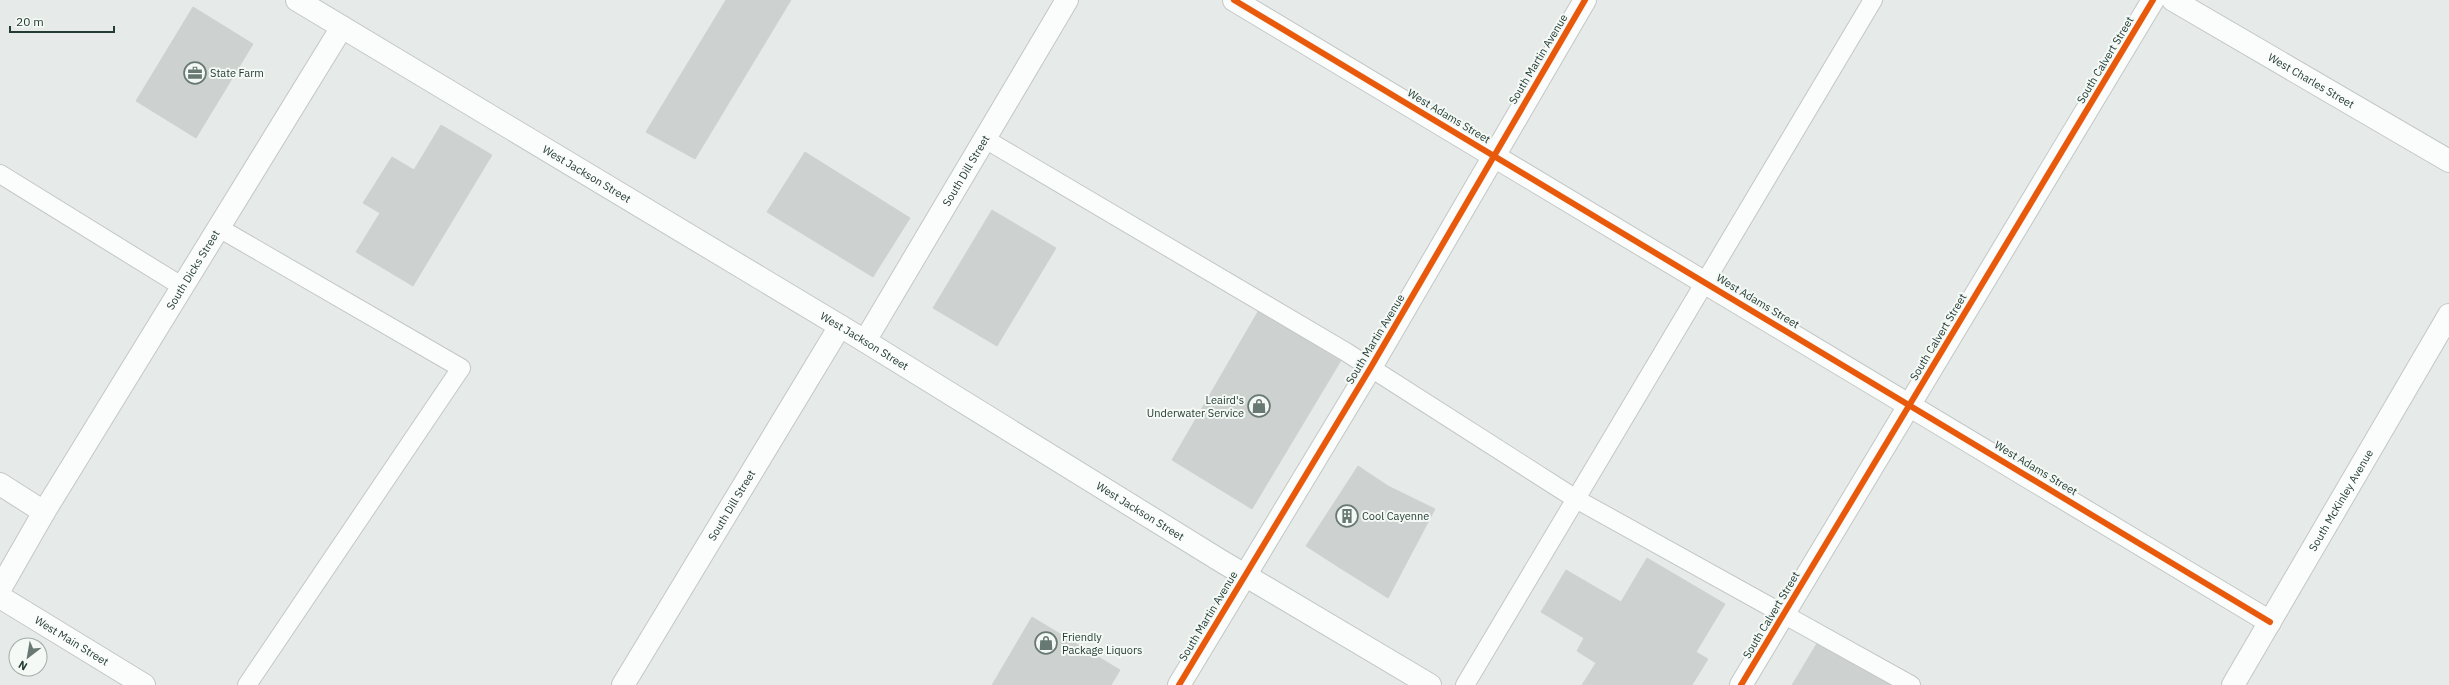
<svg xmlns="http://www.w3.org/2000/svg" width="2449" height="685" font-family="'IBM Plex Sans',sans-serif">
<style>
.building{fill:#cdd1cf;stroke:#ced3d1}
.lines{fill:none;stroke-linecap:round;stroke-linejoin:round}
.service-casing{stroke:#c3c7c5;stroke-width:20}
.minor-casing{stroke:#c3c7c5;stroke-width:24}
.tertiary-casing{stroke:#c3c7c5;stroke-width:24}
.secondary-casing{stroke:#c2c8c5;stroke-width:24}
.service{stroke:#fbfcfc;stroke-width:18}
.minor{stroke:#fbfcfc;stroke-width:22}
.tertiary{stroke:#fbfcfc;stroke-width:22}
.secondary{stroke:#fbfcfc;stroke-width:22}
.cycleway-casing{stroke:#f4f9f6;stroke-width:8}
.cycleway{stroke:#e8590c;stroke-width:6}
.labels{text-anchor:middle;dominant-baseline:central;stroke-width:4;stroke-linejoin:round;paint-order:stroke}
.street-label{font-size:11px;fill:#243c34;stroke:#f4f9f6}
.poi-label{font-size:11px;fill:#243c34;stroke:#f4f9f6;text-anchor:start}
</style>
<rect width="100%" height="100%" fill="#e6eae8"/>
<g class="building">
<polygon points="726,0 791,0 695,159 646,132"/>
<polygon points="193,7 253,44 196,138 136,101"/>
<polygon points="441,125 492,155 413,286 356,252 380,213 363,203 392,157 414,170"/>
<polygon points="805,152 910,218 873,277 767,212"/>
<polygon points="992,210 1056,248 997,346 933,308"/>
<polygon points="1263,303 1346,352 1252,509 1172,460"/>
<polygon points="1358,466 1388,486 1337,566 1306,546"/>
<polygon points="1388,486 1435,509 1388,598 1337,566"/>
<polygon points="1647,558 1725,604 1696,652 1708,659 1692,685 1582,685 1596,663 1577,651 1584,638 1541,612 1566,570 1621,602"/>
<polygon points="1032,617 1120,670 1111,685 992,685"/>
<polygon points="1822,635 1908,685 1792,685"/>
</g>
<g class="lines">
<g class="service-casing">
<g id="service">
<polyline points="985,139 1346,352 1576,499 1911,685"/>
<polyline points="0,174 183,287"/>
<polyline points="219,228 461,368 247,685"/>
<polyline points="1465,685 1873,0"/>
</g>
</g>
<g class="minor-casing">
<g id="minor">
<polyline points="1234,0 2270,622"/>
<path id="s1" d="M2173 0 2449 161"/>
<path id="s2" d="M865 341 1067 0"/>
<polyline points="0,484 44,512"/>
<path id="s3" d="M0 589 44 512 342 27"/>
<path id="s4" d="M0 597 144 685"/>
<path id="s5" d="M623 685 840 326"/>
<polyline points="1179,685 1371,367 1585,0"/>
<polyline points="1741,685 2153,0"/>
</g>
</g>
<g class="tertiary-casing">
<g id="tertiary">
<path id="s6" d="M2233 685 2449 315"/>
</g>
</g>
<g class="secondary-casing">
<g id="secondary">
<path id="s7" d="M297 0 865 341 1221 561 1430 685"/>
</g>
</g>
<use href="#service" class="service"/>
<use href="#minor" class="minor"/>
<use href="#tertiary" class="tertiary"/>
<use href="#secondary" class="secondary"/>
<g class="cycleway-casing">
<g id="cycleway">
<polyline points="1234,0 2270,622"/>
<polyline points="1179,685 1371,367 1585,0"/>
<polyline points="1741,685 2153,0"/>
</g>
</g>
<use href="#cycleway" class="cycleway"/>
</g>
<defs>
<g id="office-ring" transform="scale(1.15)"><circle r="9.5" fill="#f4f9f6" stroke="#687973" stroke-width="1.5"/><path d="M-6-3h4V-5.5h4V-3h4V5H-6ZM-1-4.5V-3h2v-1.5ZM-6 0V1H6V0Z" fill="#687973"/></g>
<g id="shop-ring" transform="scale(1.15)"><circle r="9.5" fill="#f4f9f6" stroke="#687973" stroke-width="1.5"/><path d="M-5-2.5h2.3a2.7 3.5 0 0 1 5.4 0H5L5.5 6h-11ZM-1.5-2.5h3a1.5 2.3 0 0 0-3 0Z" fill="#687973"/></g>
<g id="building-ring" transform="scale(1.15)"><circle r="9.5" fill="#f4f9f6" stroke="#687973" stroke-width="1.5"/><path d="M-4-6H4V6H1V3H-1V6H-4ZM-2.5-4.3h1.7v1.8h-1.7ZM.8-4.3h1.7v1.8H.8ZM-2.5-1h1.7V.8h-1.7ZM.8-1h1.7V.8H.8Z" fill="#687973"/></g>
</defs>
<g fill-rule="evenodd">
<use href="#office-ring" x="195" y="73"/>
<use href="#shop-ring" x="1259" y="406"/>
<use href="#building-ring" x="1347" y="516"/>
<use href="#shop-ring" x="1046" y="643"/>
</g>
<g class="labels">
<g class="street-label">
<text transform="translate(1538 59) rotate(-59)">South Martin Avenue</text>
<text transform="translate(2105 60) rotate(-59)">South Calvert Street</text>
<text stroke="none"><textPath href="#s1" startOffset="160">West Charles Street</textPath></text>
<text transform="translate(1449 116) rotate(31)">West Adams Street</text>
<text stroke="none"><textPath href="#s2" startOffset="198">South Dill Street</textPath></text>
<text stroke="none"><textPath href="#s7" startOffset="338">West Jackson Street</textPath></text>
<text stroke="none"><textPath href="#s3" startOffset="373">South Dicks Street</textPath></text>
<text transform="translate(1758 301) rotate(31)">West Adams Street</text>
<text transform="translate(1938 337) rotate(-59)">South Calvert Street</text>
<text transform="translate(1375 339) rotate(-59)">South Martin Avenue</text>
<text stroke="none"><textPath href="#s7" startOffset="662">West Jackson Street</textPath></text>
<text transform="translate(2036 468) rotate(31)">West Adams Street</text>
<text stroke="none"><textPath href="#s6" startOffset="214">South McKinley Avenue</textPath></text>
<text stroke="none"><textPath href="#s5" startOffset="210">South Dill Street</textPath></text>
<text stroke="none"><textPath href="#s7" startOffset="986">West Jackson Street</textPath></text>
<text transform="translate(1771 615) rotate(-59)">South Calvert Street</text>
<text transform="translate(1208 616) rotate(-59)">South Martin Avenue</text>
<text stroke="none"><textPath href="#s4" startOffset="84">West Main Street</textPath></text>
</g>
<g class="poi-label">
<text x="210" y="73">State Farm</text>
<text x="1244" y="400" text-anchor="end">Leaird's<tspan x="1244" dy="13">Underwater Service</tspan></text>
<text x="1362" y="516">Cool Cayenne</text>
<text x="1062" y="637">Friendly<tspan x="1062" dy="13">Package Liquors</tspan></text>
</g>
</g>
<g transform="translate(28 657) rotate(211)"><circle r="19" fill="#f4f9f6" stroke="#a1ada8"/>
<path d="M0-3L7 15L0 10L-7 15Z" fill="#687973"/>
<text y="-6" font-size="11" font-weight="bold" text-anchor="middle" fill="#243c34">N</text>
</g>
<path d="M10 26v6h104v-6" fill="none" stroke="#243c34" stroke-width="2"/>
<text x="16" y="26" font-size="12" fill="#243c34" stroke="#f4f9f6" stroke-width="3" paint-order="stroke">20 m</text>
</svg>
